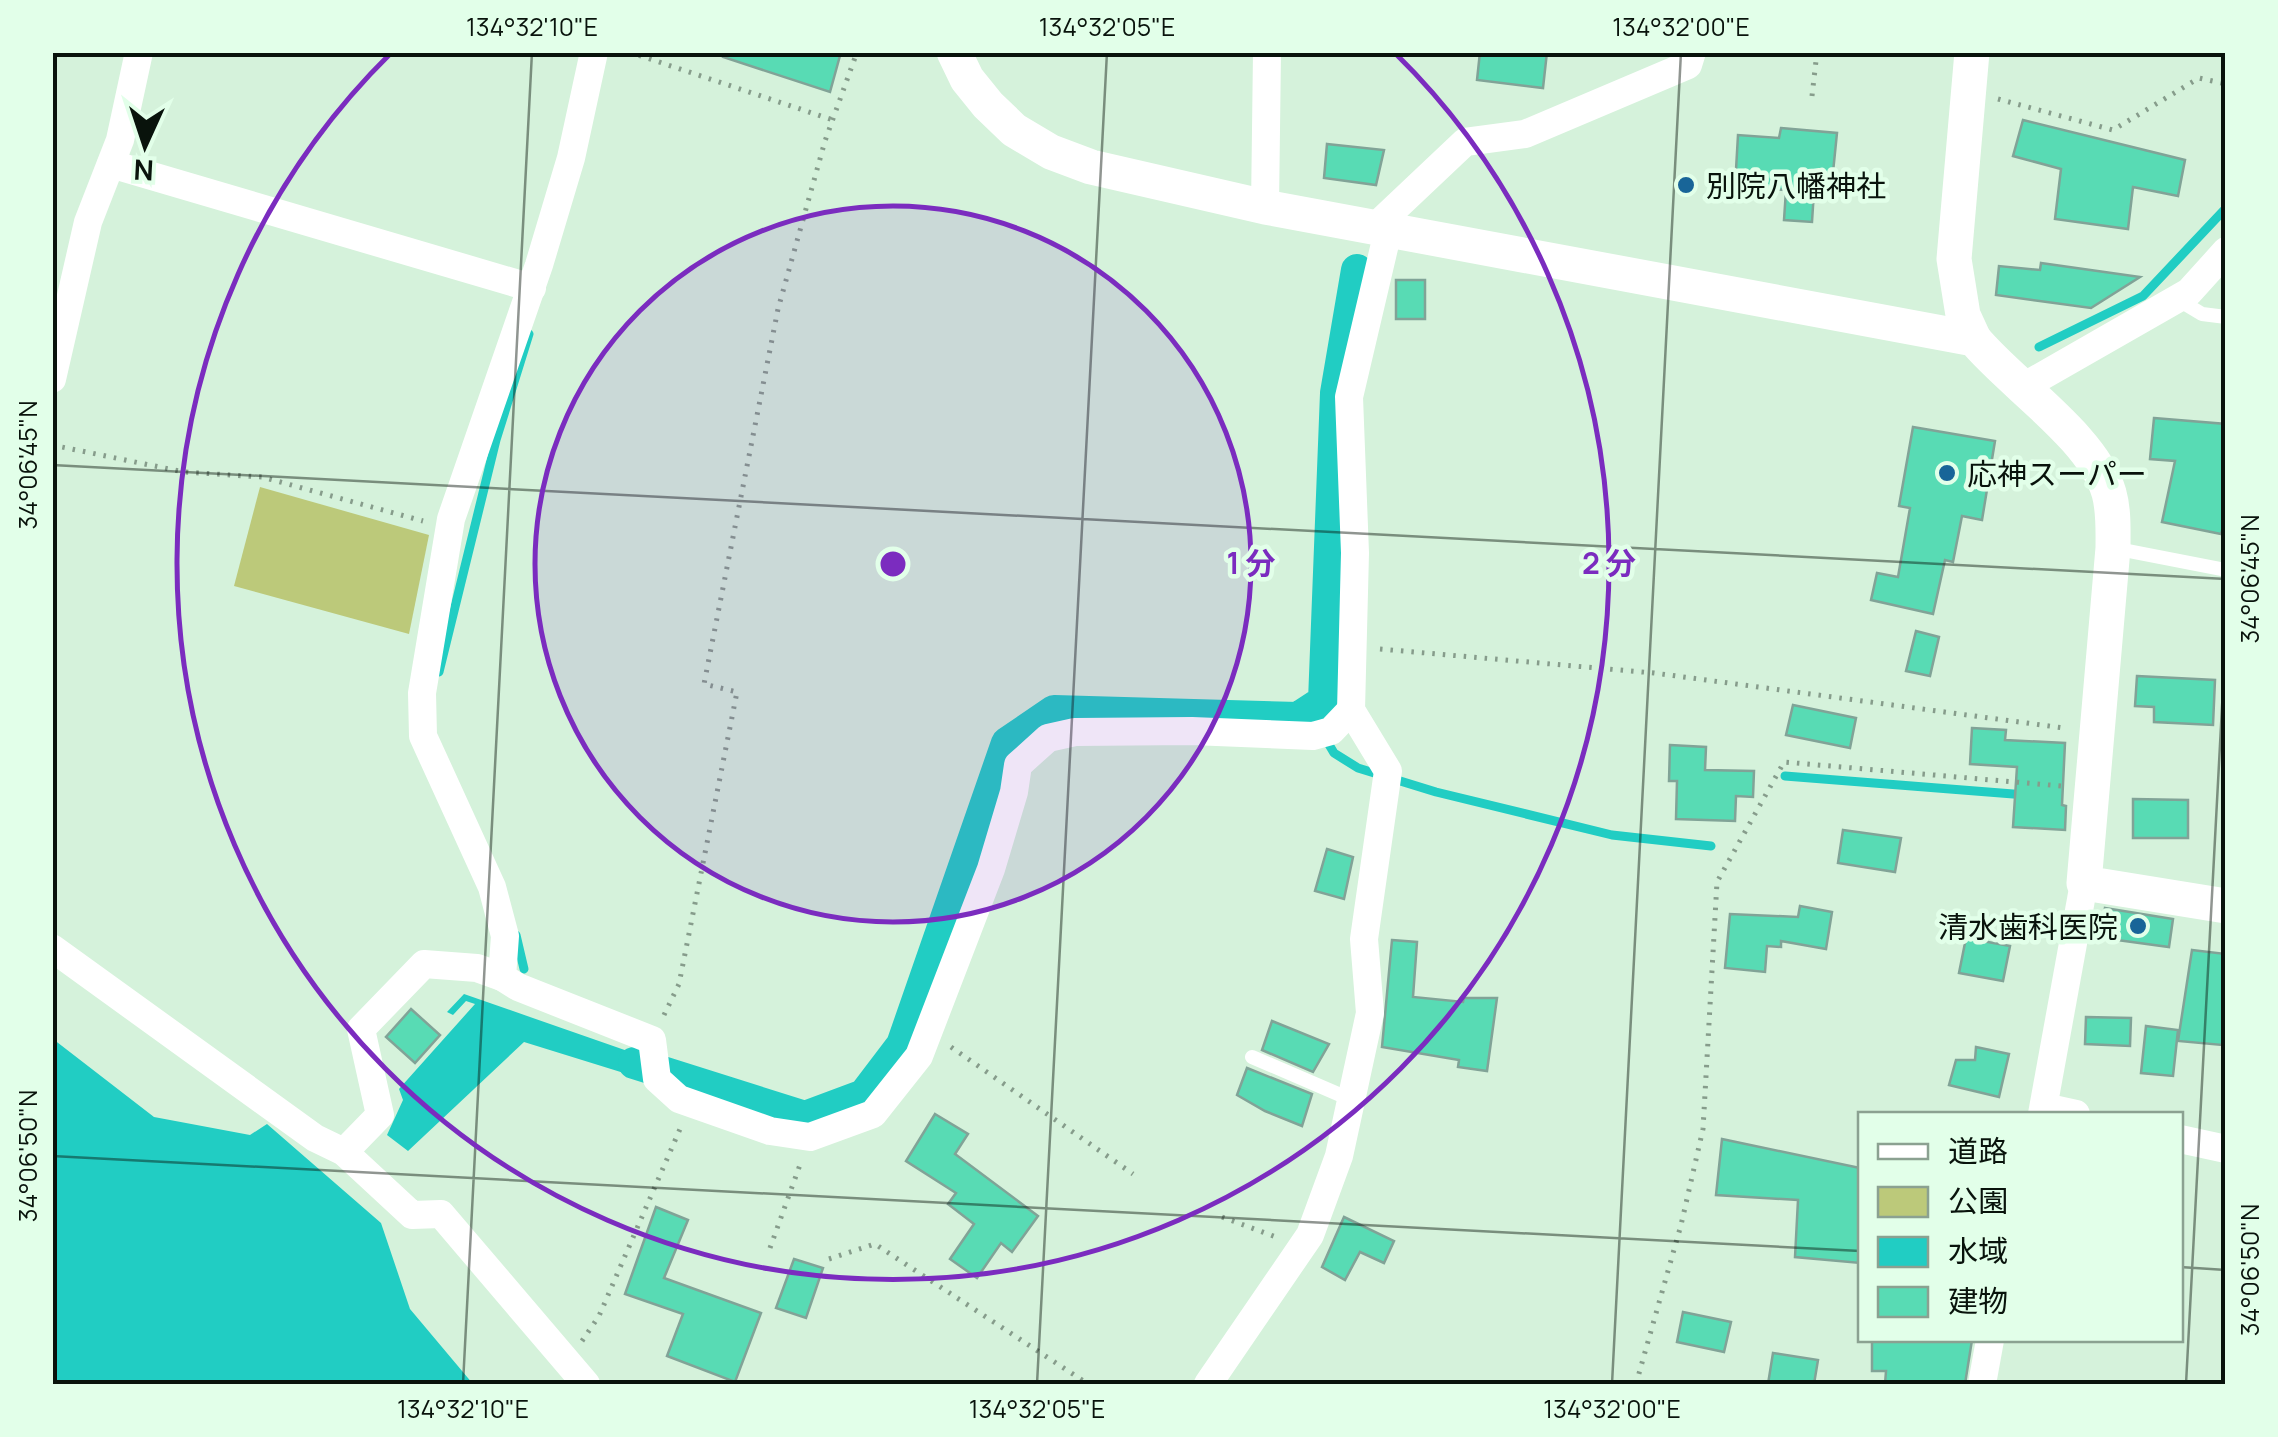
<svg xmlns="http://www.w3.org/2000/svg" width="2278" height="1437" font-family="Manrope,'Noto Sans JP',sans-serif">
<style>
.green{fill:#bcc97a}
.water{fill:#21cdc3}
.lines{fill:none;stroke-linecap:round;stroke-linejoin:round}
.stream{stroke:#21cdc3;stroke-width:9}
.canal{stroke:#21cdc3;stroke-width:32}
.building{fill:#58dbb4;stroke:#81a397;stroke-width:2.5}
.path{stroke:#869c8b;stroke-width:5;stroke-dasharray:2.5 8;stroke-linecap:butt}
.service{stroke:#fff;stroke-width:14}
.minor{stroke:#fff;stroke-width:28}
.tertiary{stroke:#fff;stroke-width:35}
.ticks{fill:none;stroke:#09130c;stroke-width:2.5;stroke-opacity:0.45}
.ring{fill:none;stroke:#7b2cbf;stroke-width:5}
.poi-dot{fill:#186598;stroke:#e2ffe9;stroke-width:4}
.labels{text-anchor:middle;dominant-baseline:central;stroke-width:9;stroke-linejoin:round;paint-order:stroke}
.poi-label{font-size:30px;fill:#09130c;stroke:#e2ffe9;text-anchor:start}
.centre{fill:#7b2cbf;stroke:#e2ffe9;stroke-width:5}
.ring-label{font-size:30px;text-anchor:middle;font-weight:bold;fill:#7b2cbf;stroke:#e2ffe9;stroke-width:9;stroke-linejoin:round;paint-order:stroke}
.neatline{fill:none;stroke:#09130c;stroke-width:4}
.ticks-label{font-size:25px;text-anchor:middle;fill:#09130c}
</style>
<rect width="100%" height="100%" fill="#d5f2db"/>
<polygon class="green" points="260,487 429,535 409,634 234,586"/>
<g class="water">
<polygon points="464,994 639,1055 640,1078 524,1042 408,1151 387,1135 403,1100 399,1089 475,1004 466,1001 453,1015 447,1012"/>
<polygon points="53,1039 154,1117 250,1135 267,1124 381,1223 410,1309 473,1384 53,1384"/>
</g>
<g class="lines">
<g class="stream">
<polyline points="2039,347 2143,296 2226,208"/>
<polyline points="439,672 496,440 529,334"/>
<polyline points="1309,711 1334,753 1358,768 1436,792 1612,835 1711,846"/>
<polyline points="1785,776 2026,795"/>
<polyline points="516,935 524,969"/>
</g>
<polyline class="canal" points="634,1063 805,1117 864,1095 902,1045 1007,743 1054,711 1298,718 1324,701 1336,393 1357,270"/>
</g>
<g class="building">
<polygon points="724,52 841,52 830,92 723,57"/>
<polygon points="1480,52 1547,52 1543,88 1477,80"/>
<polygon points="2023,120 2185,160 2178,196 2133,187 2128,229 2055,219 2061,169 2013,156"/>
<polygon points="1781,128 1837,133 1831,192 1814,191 1812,222 1784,220 1786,190 1735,187 1738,135 1779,138"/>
<polygon points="1327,144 1384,150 1376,185 1324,178"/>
<polygon points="2041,263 2140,277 2091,308 1996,295 1999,266 2040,270"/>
<rect x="1396" y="280" width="29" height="39"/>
<polygon points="2154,418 2226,424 2226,515 2221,534 2162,522 2175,461 2150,459"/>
<polygon points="1913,427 1995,441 1982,520 1962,516 1953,562 1945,560 1933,614 1871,600 1877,573 1898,577 1910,508 1899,506"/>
<polygon points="1916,631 1939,637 1930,676 1906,671"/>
<polygon points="2137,676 2215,680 2213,725 2154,722 2154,707 2135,706"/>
<polygon points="1793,705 1856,718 1850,748 1786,735"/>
<polygon points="1972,728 2006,730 2005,740 2065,743 2062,805 2066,806 2065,830 2013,827 2017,767 1970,764"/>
<polygon points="1670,745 1706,747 1705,770 1754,771 1753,797 1736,796 1735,821 1676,819 1677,781 1669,781"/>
<polygon points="2133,799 2188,800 2188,838 2133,838"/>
<polygon points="1843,830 1901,838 1895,872 1838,863"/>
<polygon points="1327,849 1353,857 1344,899 1315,891"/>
<polygon points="1800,906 1832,912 1826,949 1781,941 1781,947 1767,946 1765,972 1725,968 1730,914 1798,917"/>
<polygon points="2105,908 2173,919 2169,947 2102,938"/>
<polygon points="1966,938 2010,946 2003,981 1959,973"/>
<polygon points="1392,940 1417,942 1413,997 1463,1002 1464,998 1497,998 1487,1071 1458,1067 1459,1060 1382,1047"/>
<polygon points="2192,950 2226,954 2222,1045 2178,1041"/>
<polygon points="411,1009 440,1035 415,1063 386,1037"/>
<polygon points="2086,1017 2131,1018 2130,1046 2085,1044"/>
<polygon points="1272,1021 1329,1044 1313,1072 1262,1050"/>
<polygon points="2146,1026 2178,1030 2173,1076 2141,1073"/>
<polygon points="1976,1047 2009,1054 1999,1097 1949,1085 1956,1060 1975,1060"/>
<polygon points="1247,1068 1312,1094 1302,1126 1265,1111 1237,1095"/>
<polygon points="935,1114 968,1134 955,1154 1038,1216 1012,1252 1001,1243 977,1278 950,1259 974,1224 948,1204 956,1193 906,1161"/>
<polygon points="1722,1139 1860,1168 1860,1263 1795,1257 1798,1200 1716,1195"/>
<polygon points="656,1207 688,1220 664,1278 761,1313 735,1382 667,1356 683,1314 625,1294"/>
<polygon points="1344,1217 1394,1241 1384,1263 1360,1252 1345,1280 1322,1267"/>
<polygon points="794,1259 823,1268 806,1318 776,1308"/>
<polygon points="1683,1312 1731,1322 1724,1352 1677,1342"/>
<polygon points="1872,1340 1972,1340 1965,1384 1885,1384 1886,1371 1872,1371"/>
<polygon points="1773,1353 1818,1360 1814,1384 1768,1384"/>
</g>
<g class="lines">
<g class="path">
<polyline points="629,52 833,120"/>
<polyline points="1812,96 1817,52"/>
<polyline points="1998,99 2113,130 2199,78 2226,84"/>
<polyline points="52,445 184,472 262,477 423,521"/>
<polyline points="1380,649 1654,673 2064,728"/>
<polyline points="664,1015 679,984 737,692 704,684 778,309 825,141 857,52"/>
<polyline points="951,1047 1133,1174"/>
<polyline points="1222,1217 1276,1237"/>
<polyline points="770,1248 801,1162"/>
<polyline points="829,1259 875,1244 1088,1384"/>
<polyline points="582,1341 599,1316 680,1129"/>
<polyline points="1636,1384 1681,1225 1703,1129 1717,882 1784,762 2061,786"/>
</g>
<g class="service">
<polyline points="2177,299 2202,314 2226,317"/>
<polyline points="2113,548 2226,570"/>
<polyline points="1252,1057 1352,1100"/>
</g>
<g class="minor">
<polyline points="594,52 571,158 539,265 451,519 422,693 423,736 492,887 505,936 502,977 518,987 652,1040 657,1079 679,1099 770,1131 810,1137 873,1114 919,1056 991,869 1014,792 1018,765 1048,738 1075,732 1192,731 1313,736 1331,731 1351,710"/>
<polyline points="111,164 532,288"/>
<polyline points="1265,207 1267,52"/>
<polyline points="1374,228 1465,142 1525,134 1688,65 1692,52"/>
<polyline points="52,379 88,222 120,140 139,52"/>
<polyline points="2023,387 2189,292 2226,251"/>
<polyline points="52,948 315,1138 344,1152 412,1215 441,1214 586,1384"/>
<polyline points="2044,1107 2076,1114"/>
<polyline points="2042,1114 2084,883"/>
<polyline points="2180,1139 2226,1149"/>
<polyline points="344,1152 380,1115 361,1029 424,964 477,968 502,977"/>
<polyline points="1208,1384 1310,1235 1339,1156 1370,1013 1364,939 1388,771 1351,710 1355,553 1349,397 1388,231"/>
<polyline points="1982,1384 1990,1340"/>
</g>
<g class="tertiary">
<path d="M954 52 967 79 988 105 1014 130 1051 152 1091 167 1265 207 1974 339C2011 384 2093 437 2109 493 2114 511 2113 530 2113 548L2084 883 2226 906"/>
<polyline points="1972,52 1954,259 1963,315 1974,339"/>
</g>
</g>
<path class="ticks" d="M52 465 2226 579M52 1156 1860 1251M2180 1267 2226 1270M463 1384 532 52M1037 1384 1107 52M1612 1384 1681 52M2186 1384 2226 632"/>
<circle cx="893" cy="564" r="358" fill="#7b2cbf" fill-opacity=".12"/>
<g class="ring">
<circle cx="893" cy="564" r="358"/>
<path d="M1395 53A716 716 0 1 1 391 53"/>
</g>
<g class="poi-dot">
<circle cx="1686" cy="185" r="10"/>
<circle cx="1947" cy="473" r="10"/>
<circle cx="2138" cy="926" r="10"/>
</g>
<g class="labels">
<g class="poi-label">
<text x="1706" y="185">別院八幡神社</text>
<text x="1967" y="473">応神スーパー</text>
<text x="2118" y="926" text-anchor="end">清水歯科医院</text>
</g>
</g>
<circle cx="893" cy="564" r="15" class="centre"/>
<g class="ring-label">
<text x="1251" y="574">1 分</text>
<text x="1609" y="574">2 分</text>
</g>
<rect width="2278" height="1437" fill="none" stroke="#e2ffe9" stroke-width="110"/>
<rect x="1858" y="1112" width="325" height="230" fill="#e2ffe9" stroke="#8ba191" stroke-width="2.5"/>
<rect x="1878" y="1144" width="50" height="15" fill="#ffffff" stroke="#8ba191" stroke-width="2.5"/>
<text x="1948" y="1162" font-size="30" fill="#09130c">道路</text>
<rect x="1878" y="1187" width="50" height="30" fill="#bcc97a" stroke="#8ba191" stroke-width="2.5"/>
<text x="1948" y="1212" font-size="30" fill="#09130c">公園</text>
<rect x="1878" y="1237" width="50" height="30" fill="#21cdc3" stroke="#8ba191" stroke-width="2.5"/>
<text x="1948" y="1262" font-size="30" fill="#09130c">水域</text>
<rect x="1878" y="1287" width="50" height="30" fill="#58dbb4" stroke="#8ba191" stroke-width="2.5"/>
<text x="1948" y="1312" font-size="30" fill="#09130c">建物</text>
<g transform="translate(145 145) rotate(183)" stroke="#e2ffe9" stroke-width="8" paint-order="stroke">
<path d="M0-8L18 38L0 25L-18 38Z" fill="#09130c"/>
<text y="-15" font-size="28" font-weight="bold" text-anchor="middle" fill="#09130c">N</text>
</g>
<rect x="55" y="55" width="2168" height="1327" class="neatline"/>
<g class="ticks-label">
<text x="532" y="36">134°32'10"E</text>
<text x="1107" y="36">134°32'05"E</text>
<text x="1681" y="36">134°32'00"E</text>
<text transform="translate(28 465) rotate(-90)" y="9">34°06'45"N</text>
<text transform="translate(2250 579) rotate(-90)" y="9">34°06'45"N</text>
<text transform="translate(28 1156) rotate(-90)" y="9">34°06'50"N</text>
<text transform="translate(2250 1270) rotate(-90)" y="9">34°06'50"N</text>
<text x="463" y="1418">134°32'10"E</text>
<text x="1037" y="1418">134°32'05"E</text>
<text x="1612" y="1418">134°32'00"E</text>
</g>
</svg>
